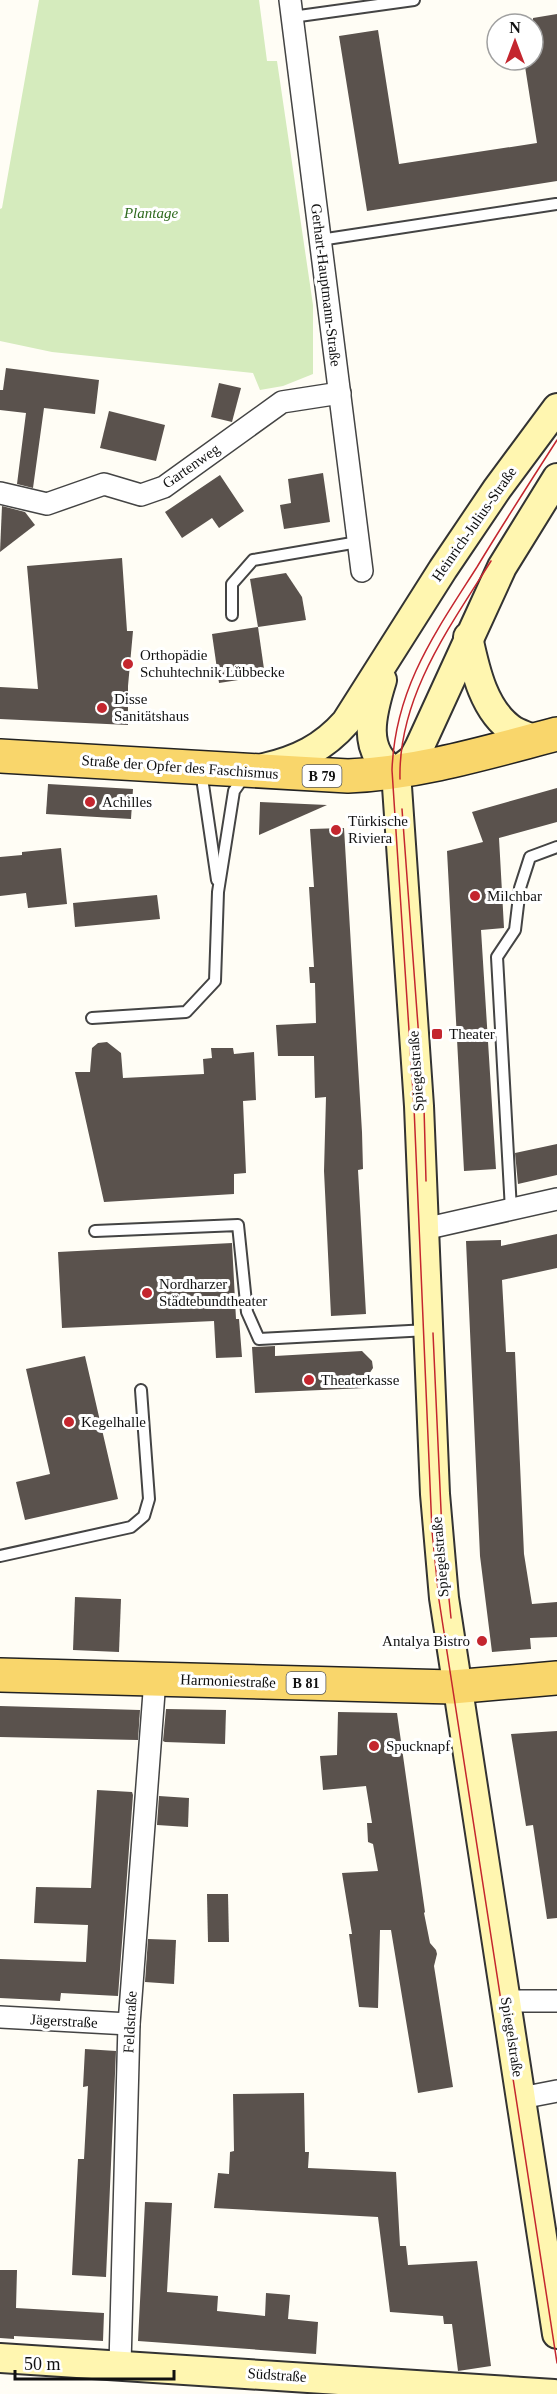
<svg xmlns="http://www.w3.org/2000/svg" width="557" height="2394" font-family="'Times New Roman',serif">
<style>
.green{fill:#d5ebbd}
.building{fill:#5a524d}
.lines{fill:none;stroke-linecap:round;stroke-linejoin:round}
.lane-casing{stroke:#444;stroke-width:14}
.street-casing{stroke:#444;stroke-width:24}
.secondary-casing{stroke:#333;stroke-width:32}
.primary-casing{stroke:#222;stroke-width:36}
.lane{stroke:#fff;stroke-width:10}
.street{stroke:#fff;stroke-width:21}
.secondary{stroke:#fff6b0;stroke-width:28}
.primary{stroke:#f9d66b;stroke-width:33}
.tram{stroke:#c4262e;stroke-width:1.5}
.poi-dot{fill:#c4262e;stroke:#fff;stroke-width:2}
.labels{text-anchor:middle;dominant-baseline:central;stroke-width:6;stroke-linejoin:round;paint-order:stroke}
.shield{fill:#fff;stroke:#585858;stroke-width:1.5}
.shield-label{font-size:14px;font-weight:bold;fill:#111}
.park-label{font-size:15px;font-style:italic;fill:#2f6b1f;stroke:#fff}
.street-label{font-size:15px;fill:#111;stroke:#fff}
.poi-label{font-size:15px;fill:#111;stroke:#fff;text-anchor:start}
</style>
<rect width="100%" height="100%" fill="#fffdf5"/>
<polygon class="green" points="39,0 259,0 267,61 277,61 313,305 313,374 283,386 260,390 253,373 52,352 0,341 0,209 2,208"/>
<g class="building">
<polygon points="557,14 557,181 367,211 339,36 378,30 399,164 537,143 524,60 533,60 533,18"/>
<polygon points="6,368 99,380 95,414 44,408 33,488 17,484 26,413 0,410 0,390 3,390"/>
<polygon points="219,383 241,388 232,422 211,417"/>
<polygon points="109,411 165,425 156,461 100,448"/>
<polygon points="323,473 330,522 284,529 280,505 291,503 288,479"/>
<polygon points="220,475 244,511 219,528 212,518 182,538 165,512"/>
<polygon points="2,506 25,512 35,525 0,552"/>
<polygon points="122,558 127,631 133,631 128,686 128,725 0,719 0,687 38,689 27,566"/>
<polygon points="286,573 302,597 306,620 258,627 250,579"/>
<polygon points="258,627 265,676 219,683 212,634"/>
<polygon points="48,784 133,789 131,819 46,814"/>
<polygon points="557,788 557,822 499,838 504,928 481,930 496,1169 464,1171 447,851 483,842 472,812"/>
<polygon points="260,802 327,805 259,835"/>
<polygon points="344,828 362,1132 363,1169 358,1170 366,1314 331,1316 324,1171 326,1097 315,1098 314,1056 278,1056 276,1025 316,1023 315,983 310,983 309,967 314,967 309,887 314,887 310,829"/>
<polygon points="61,848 67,904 28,908 26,893 0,896 0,857 22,855 22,852"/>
<polygon points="157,895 160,919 75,927 73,903"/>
<polygon points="107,1042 121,1053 123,1078 204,1074 203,1059 212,1058 211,1048 233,1048 234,1054 254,1052 256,1100 243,1101 246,1173 234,1174 234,1194 104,1202 75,1072 90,1072 92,1048 98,1043"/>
<polygon points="557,1144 557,1175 518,1184 515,1153"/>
<polygon points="557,1234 557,1268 502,1280 506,1352 515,1352 524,1554 532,1604 557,1602 557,1637 530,1638 531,1649 492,1652 480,1556 466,1241 501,1240 501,1246"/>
<polygon points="232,1243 236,1319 239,1319 242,1357 216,1358 214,1321 62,1328 58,1252"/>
<polygon points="275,1346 275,1356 362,1351 372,1361 373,1368 365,1380 365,1388 255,1393 252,1347"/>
<polygon points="85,1356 118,1499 25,1520 16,1482 50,1474 26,1369"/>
<polygon points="75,1597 121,1599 119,1652 73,1650"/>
<polygon points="0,1706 140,1710 138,1740 0,1737"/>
<polygon points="166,1709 226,1710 225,1744 165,1742 163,1741"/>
<polygon points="338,1712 397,1713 425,1912 424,1913 430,1943 436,1950 437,1954 434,1966 453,2087 418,2093 391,1930 380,1930 378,2008 359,2007 349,1934 352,1934 342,1873 378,1871 373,1844 368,1842 367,1823 372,1823 366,1786 323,1790 320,1756 337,1755"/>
<polygon points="557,1731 557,1918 547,1919 533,1825 526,1826 511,1734"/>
<polygon points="97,1790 132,1792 133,1795 118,1996 61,1993 60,2001 0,1998 0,1959 86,1962 88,1925 34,1923 36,1887 91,1888"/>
<polygon points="159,1796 189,1798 188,1827 157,1825"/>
<polygon points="207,1894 228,1894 229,1942 208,1942"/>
<polygon points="148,1939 176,1940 174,1984 145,1982"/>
<polygon points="85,2049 116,2051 106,2277 72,2275 78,2159 84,2159 86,2122 88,2086 83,2087"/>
<polygon points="304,2093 305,2152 309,2152 308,2168 396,2172 400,2246 406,2246 408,2265 477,2261 491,2366 458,2371 452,2324 444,2324 443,2316 390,2312 378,2217 214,2208 218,2173 229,2174 230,2152 234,2151 233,2094"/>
<polygon points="145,2202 172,2203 167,2292 218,2296 217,2311 265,2316 266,2293 290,2295 288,2319 318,2322 316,2354 138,2341"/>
<polygon points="0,2270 17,2270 16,2308 104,2313 103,2341 14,2336 14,2339 0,2338"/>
</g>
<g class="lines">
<g class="lane-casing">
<g id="lane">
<polyline points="292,17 414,0"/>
<polyline points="320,240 556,204"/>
<polyline points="232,615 232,584 253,560 358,542"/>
<polyline points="201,771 217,880"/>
<polyline points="92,1018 186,1012 215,981 218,892 234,791 246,774"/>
<polyline points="511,1210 497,957 515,930 520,888 530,857 557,847"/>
<polyline points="95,1231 238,1225 247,1312 259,1339 428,1330"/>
<polyline points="0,1556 131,1527 144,1516 149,1499 141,1390"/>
</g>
</g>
<g class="street-casing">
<g id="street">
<polyline points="290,0 362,571"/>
<polyline points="0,493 47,504 104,484 141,495 164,487 282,402 340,393"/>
<polyline points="424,1229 557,1199"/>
<polyline points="506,2001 557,2001"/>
<polyline points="0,2017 129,2024"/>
<polyline points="521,2098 557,2091"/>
<polyline points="120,2365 129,2024 155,1679"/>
</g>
</g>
<g class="secondary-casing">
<g id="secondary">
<path d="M468 637C475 670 484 712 514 731 521 735 529 737 536 740"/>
<path d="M382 680C372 712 360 753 396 772"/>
<path d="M264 768C298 760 323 748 346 722L443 569 497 489 557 408"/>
<polyline points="396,772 419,1106 435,1494 444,1598 557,2334"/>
<polyline points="396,772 413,759 419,748 502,567 557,478"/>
<polyline points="0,2358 554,2394"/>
</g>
</g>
<g class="primary-casing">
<g id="primary">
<path d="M0 756 348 776C419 773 488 752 557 734"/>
<polyline points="0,1675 452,1687 557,1678"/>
</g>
</g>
<use href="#lane" class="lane"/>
<use href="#street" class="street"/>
<use href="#secondary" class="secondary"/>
<use href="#primary" class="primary"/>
<g class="tram">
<path d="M557 440C530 482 503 524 477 567 435 633 395 688 392 770L414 1107 432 1531 439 1600 557 2363"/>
<path d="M400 779C398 697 449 628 491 561"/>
<polyline points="402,809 424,1107 426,1181"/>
<polyline points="433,1333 442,1532 451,1618"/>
</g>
</g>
<g class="poi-dot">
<circle cx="128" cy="664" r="6"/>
<circle cx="102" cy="708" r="6"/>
<circle cx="90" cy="802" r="6"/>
<circle cx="336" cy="830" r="6"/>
<circle cx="475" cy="896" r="6"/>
<rect x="431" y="1028" width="12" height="12" rx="3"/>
<circle cx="147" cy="1293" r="6"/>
<circle cx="309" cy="1380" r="6"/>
<circle cx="69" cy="1422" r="6"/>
<circle cx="482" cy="1641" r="6"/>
<circle cx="374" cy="1746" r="6"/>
</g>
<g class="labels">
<g class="shield">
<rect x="302.5" y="765" width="39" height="22" rx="4.5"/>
<rect x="286.5" y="1672" width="39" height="22" rx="4.5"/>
</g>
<g class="shield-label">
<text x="322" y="776">B 79</text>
<text x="306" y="1683">B 81</text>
</g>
<g class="park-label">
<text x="151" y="213">Plantage</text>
</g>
<g class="street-label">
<text transform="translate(326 285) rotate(83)">Gerhart-Hauptmann-Straße</text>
<text transform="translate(191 466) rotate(-35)">Gartenweg</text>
<text transform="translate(474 524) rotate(-55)">Heinrich-Julius-Straße</text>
<text transform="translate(180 767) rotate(4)">Straße der Opfer des Faschismus</text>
<text transform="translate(416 1071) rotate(-94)">Spiegelstraße</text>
<text transform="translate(440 1557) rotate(-95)">Spiegelstraße</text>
<text transform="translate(228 1681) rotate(2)">Harmoniestraße</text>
<text transform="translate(64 2021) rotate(3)">Jägerstraße</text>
<text transform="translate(130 2022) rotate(-87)">Feldstraße</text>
<text transform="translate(512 2037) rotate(81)">Spiegelstraße</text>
<text transform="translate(277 2375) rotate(4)">Südstraße</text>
</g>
<g class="poi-label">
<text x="140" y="655">Orthopädie<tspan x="140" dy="17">Schuhtechnik Lübbecke</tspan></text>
<text x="114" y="699">Disse<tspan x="114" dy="17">Sanitätshaus</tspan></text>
<text x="102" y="802">Achilles</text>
<text x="348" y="821">Türkische<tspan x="348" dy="17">Riviera</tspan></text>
<text x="487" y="896">Milchbar</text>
<text x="449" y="1034">Theater</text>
<text x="159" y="1284">Nordharzer<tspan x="159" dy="17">Städtebundtheater</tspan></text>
<text x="321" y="1380">Theaterkasse</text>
<text x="81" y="1422">Kegelhalle</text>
<text x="470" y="1641" text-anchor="end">Antalya Bistro</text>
<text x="386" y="1746">Spucknapf</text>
</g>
</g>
<g transform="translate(515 42)"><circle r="28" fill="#ffffff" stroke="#a0a0a0" stroke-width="1.5"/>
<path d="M0-4.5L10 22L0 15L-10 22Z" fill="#c4262e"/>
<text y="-9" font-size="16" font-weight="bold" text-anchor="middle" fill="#111111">N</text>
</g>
<path d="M15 2370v9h159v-9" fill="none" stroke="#111111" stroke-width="3"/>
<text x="24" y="2370" font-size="18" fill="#111111" stroke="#ffffff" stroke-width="4.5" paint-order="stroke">50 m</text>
</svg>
